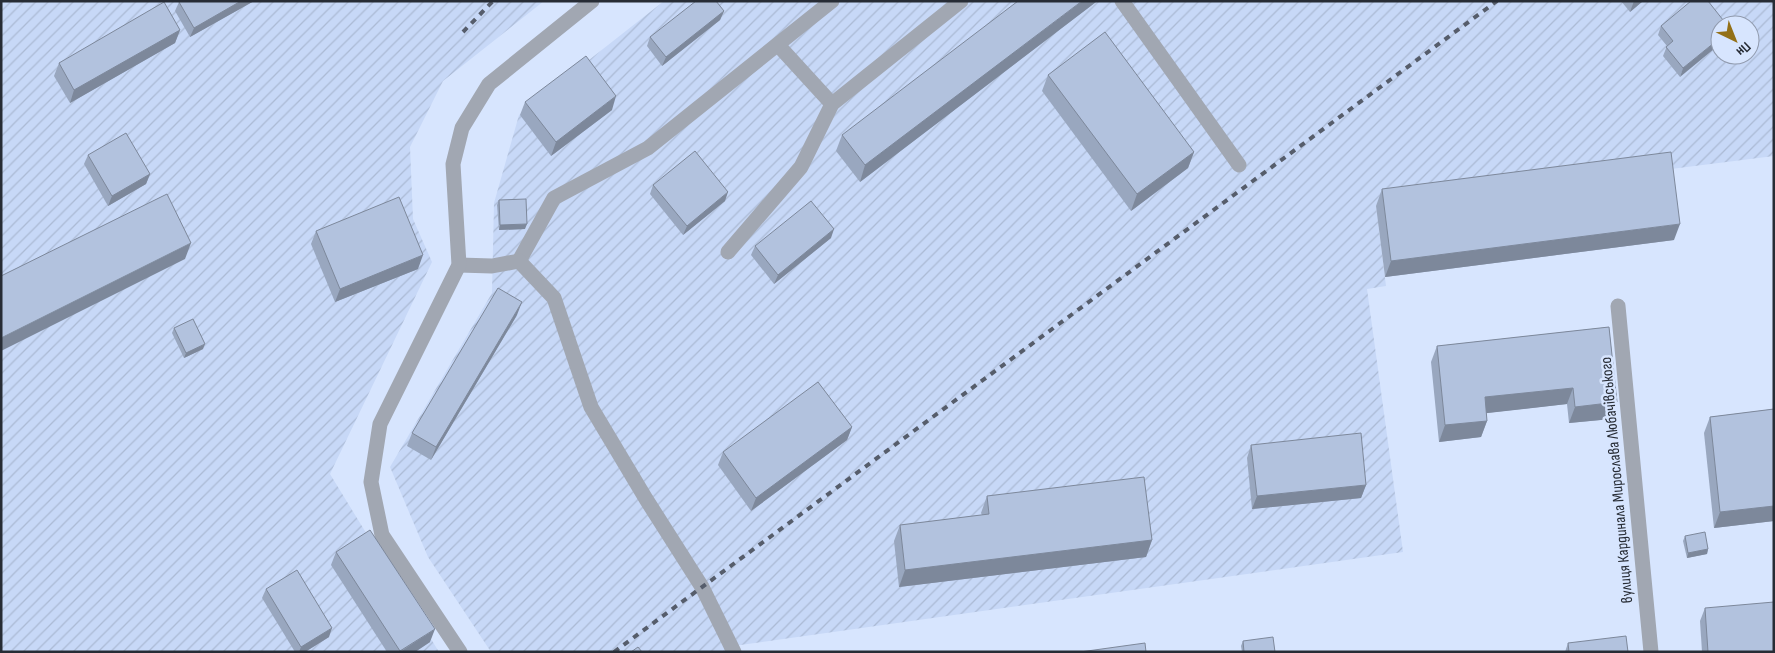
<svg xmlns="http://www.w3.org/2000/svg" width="1775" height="653" font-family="'Sofia Sans Condensed',sans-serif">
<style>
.industrial{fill:url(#industrial-furrows);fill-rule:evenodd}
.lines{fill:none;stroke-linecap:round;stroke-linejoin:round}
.minor{stroke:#a1a7b2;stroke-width:15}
.rail{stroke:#565d6b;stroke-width:4;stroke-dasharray:6 6;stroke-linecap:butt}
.wall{fill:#99a7bf}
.shaded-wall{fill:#7d889b}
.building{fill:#b2c2de;stroke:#7d889b}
.labels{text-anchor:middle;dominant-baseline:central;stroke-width:5;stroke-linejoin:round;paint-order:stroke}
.street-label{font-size:16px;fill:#272c35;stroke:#d7e5fe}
</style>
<defs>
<pattern id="industrial-furrows" width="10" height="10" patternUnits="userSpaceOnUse" patternTransform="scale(1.25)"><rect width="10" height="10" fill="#c7d8f7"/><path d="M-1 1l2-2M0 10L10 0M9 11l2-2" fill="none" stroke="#abbad4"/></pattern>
</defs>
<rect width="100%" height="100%" fill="#d7e5fe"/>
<g class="industrial">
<polygon points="1,1 544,1 443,81 410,147 413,219 432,262 330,474 439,652 1,652"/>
<path d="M664 1H1774V156L1376 206 1386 286 1367 289 1403 552 726 647 724 652H491L428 557 390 467 492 293 494 203 519 115ZM1720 25H1750V55H1720Z"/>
</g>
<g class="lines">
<g class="minor">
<polyline points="1122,1 1239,165"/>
<polyline points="778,45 832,104"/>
<polyline points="728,252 801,167 832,104 961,1"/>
<polyline points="519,261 554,198 648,148 832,1"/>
<polyline points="459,265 492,266 519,261 554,298 591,407 646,499 702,587 734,652"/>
<polyline points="1618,306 1651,652"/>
<polyline points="460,652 382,535 371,482 380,424 459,265 453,164 462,128 489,84 592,1"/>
</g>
<g class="rail">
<polyline points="463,32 493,1"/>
<polyline points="614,652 1497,1"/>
</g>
</g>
<g class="wall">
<polygon points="254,1 190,37 175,11 179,2"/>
<polygon points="1621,1 1643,1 1630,12"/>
<polygon points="1708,1 1680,77 1663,56 1667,46 1658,35 1661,26"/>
<polygon points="1096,2 860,182 836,151 842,135"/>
<polygon points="724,11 720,20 662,66 647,46 650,37"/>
<polygon points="180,30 175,43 70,103 54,76 59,63"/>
<polygon points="1048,75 1194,152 1188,168 1131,211 1042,91"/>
<polygon points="525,102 612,110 551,156 520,115"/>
<polygon points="88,155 150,174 146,184 108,206 84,164"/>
<polygon points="653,185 725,201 683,235 650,194"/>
<polygon points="1382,189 1674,240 1385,277 1376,206"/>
<polygon points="499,200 525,229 499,230 497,205"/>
<polygon points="316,231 418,269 335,302 311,244"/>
<polygon points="831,238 774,284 751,255 755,246"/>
<polygon points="517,315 431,460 407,446 412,433"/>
<polygon points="1609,327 1617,402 1611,419 1569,423 1567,404 1486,413 1487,421 1481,437 1439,442 1431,362 1437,346"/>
<polygon points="174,328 203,349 184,358 172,333"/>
<polygon points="1774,409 1774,521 1714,528 1704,433 1710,417"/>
<polygon points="852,427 847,440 751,511 718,465 723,452"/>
<polygon points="1251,445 1366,485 1361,498 1252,509 1247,458"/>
<polygon points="987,496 1152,540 1146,557 899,587 894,541 900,525 982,515 981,513"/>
<polygon points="1685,536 1708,549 1707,554 1687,558 1683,541"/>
<polygon points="336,552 430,642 415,652 387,652 331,565"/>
<polygon points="266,589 329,637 305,652 295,652 262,598"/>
<polygon points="1705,608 1774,652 1702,652 1700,621"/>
<polygon points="1243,641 1275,652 1242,652 1241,646"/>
<polygon points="1568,643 1628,652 1565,652"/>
</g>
<g class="shaded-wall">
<polygon points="241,1 254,1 190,37 194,28"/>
<polygon points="1082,1 1097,1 1096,2 860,182 865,165"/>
<polygon points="1634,1 1643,1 1630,12"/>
<polygon points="724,11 720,20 662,66 666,57"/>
<polygon points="180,30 175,43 70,103 74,90"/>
<polygon points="1720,38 1720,44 1680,77 1683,68"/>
<polygon points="616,96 612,110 551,156 556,142"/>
<polygon points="1194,152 1188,168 1131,211 1137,194"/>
<polygon points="150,174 146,184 108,206 112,196"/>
<polygon points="728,192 725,201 683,235 687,226"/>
<polygon points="527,224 525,229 499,230 500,225"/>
<polygon points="1680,224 1674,240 1385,277 1391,261"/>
<polygon points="834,229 831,238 774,284 778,275"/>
<polygon points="191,243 185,259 1,351 1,338"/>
<polygon points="423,255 418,269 335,302 340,289"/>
<polygon points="522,302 517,315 431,460 436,447"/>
<polygon points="205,344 203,349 184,358 186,353"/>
<polygon points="1573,388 1567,404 1479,414 1485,397"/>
<polygon points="1617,402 1611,419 1569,423 1575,407"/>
<polygon points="1487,421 1481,437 1439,442 1445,425"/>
<polygon points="852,427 847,440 751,511 756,498"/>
<polygon points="1366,485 1361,498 1252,509 1257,496"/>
<polygon points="1774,506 1774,521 1714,528 1720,512"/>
<polygon points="1152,540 1146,557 899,587 905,570"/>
<polygon points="1708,549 1707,554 1687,558 1688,553"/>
<polygon points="332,628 329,637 305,652 299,652 301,647"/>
<polygon points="435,629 430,642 415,652 400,652"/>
</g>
<g class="building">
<polygon points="179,1 241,1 194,28 179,2"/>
<polygon points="696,1 716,1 724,11 666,57 650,37"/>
<polygon points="1018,1 1082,1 865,165 842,135"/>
<polygon points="1691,1 1708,1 1727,25 1720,25 1720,38 1683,68 1666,47 1673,41 1661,26"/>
<polygon points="164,2 180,30 74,90 59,63"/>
<polygon points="1105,32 1194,152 1137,194 1048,75"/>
<polygon points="586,56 616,96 556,142 525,102"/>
<polygon points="126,133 150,174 112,196 88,155"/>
<polygon points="695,151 728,192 687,226 653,185"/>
<polygon points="1671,152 1680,224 1391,261 1382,189"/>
<polygon points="167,194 191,243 1,338 1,276"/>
<polygon points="399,197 423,255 340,289 316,231"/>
<polygon points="526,199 527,224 500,225 499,200"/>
<polygon points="811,201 834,229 778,275 755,246"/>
<polygon points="498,288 522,302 436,447 412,433"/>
<polygon points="193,319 205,344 186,353 174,328"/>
<polygon points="1609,327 1617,402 1575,407 1573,388 1485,397 1487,421 1445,425 1437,346"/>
<polygon points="818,382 852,427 756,498 723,452"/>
<polygon points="1774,409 1774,506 1720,512 1710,417"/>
<polygon points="1361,433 1366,485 1257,496 1251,445"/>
<polygon points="1144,477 1152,540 905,570 900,525 989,514 987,496"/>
<polygon points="370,530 435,629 400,651 336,552"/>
<polygon points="1705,532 1708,549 1688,553 1685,536"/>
<polygon points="297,570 332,628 301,647 266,589"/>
<polygon points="1774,602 1774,652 1708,652 1705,608"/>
<polygon points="1626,636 1628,652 1569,652 1568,643"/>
<polygon points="1273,637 1275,652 1244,652 1243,641"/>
<polygon points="1145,643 1146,652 1080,652"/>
<polygon points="638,647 642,652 631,652"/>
</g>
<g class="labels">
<g class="street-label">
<text transform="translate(1617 480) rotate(-95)">вулиця Кардинала Мирослава Любачівського</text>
</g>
</g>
<rect width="1775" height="653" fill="none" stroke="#272c35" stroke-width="5"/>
<g transform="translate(1735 40) rotate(137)"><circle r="24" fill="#d7e5fe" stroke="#919bae"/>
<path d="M0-4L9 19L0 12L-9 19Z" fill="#937017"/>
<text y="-8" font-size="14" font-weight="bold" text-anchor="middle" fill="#272c35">Пн</text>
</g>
</svg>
